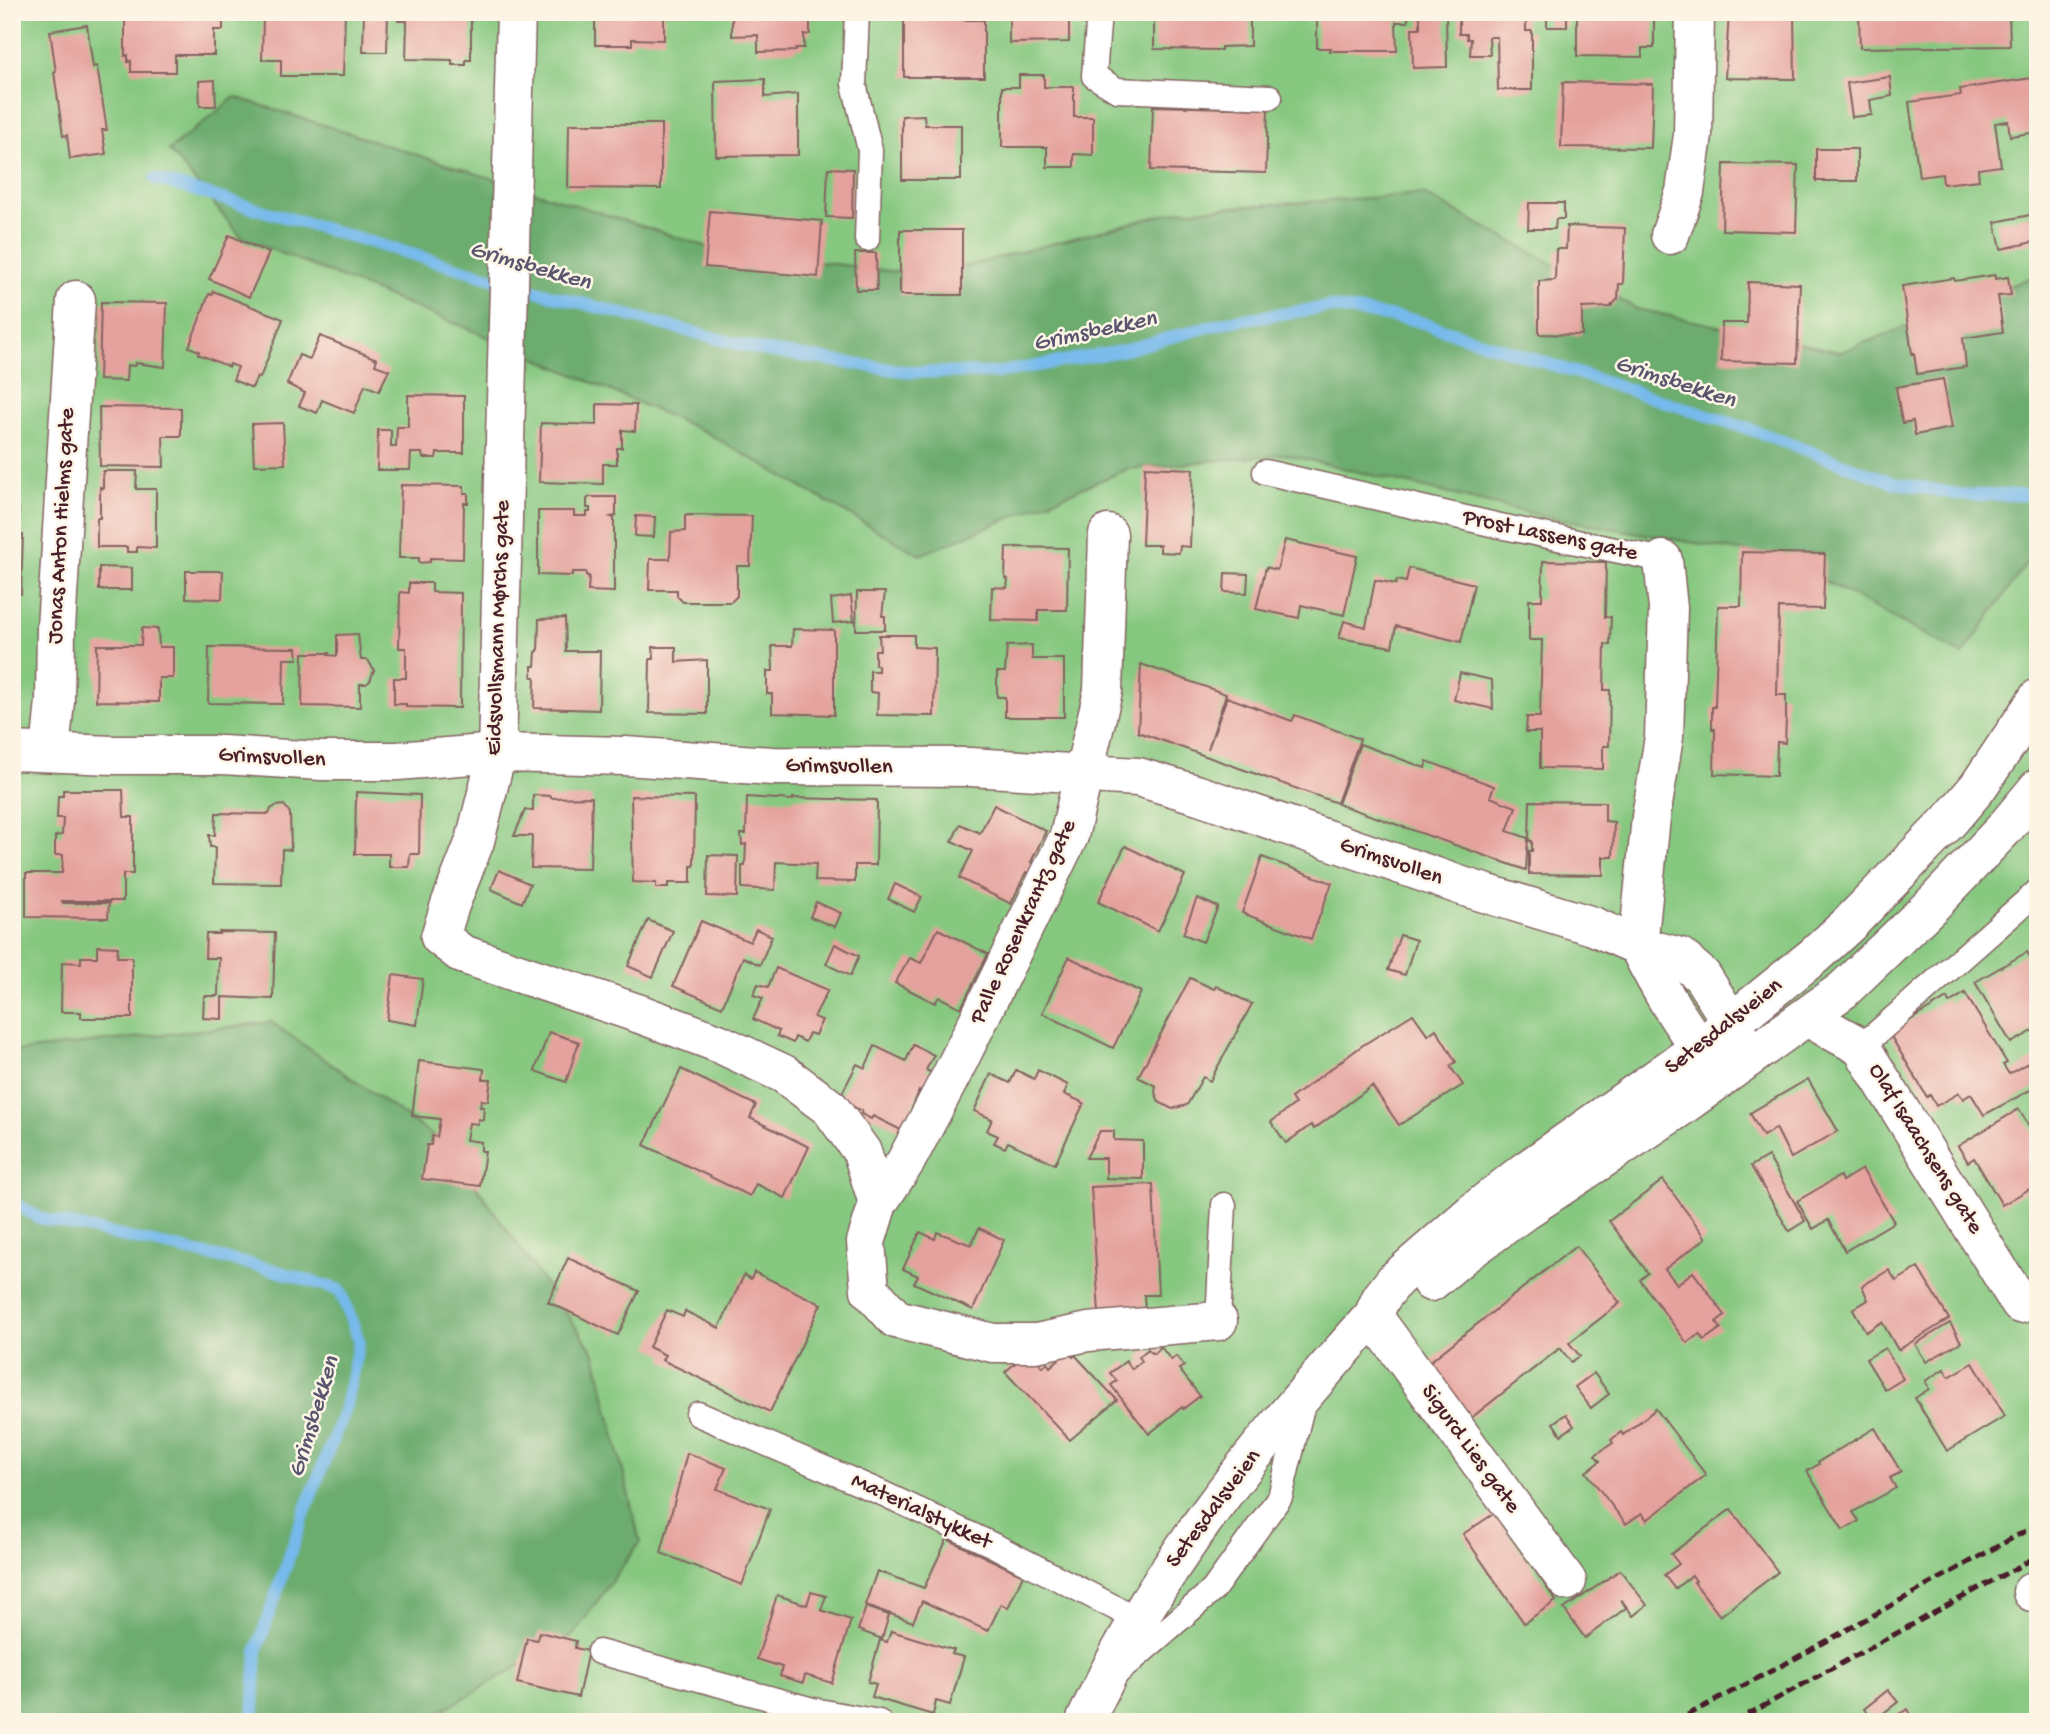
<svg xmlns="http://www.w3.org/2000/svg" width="2050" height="1734" font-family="'Gochi Hand',sans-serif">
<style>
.green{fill:#86c880;stroke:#687456;stroke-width:2}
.forest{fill:#6cac6e;stroke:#5b664c;stroke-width:2}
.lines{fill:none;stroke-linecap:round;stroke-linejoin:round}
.stream{stroke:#76b9ec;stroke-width:12}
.building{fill:#e5a19d}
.service-casing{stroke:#846461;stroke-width:27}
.minor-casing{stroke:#846461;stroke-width:41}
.trunk-casing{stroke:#846461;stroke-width:41}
.service{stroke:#fff;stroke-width:24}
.minor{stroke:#fff;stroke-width:38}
.trunk{stroke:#fff;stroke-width:38}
.rail{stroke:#4a1f2b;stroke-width:5;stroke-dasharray:10 5;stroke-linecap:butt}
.labels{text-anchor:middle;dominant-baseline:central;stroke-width:5;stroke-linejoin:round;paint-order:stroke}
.street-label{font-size:23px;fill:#4a1f2b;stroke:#fcf5e5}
.water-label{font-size:24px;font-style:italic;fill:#59556f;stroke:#fcf5e5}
</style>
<rect width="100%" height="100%" fill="#fcf5e5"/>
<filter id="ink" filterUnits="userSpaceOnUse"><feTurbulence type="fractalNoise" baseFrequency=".0143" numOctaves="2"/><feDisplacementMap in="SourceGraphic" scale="14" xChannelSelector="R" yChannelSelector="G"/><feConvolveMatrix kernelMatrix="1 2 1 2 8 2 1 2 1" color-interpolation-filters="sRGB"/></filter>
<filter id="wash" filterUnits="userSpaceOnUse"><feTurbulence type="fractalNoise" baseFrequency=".00686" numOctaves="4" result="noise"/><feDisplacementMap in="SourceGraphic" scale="28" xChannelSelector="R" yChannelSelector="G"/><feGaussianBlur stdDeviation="1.57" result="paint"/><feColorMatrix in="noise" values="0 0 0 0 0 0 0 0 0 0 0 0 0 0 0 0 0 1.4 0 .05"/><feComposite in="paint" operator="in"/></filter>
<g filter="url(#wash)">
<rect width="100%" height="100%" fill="#f0e3c4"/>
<rect class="green" x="12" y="12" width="2026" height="1710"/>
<g class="forest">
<polygon points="235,97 711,248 928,276 1177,211 1423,194 1637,309 1841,352 2038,275 2038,546 1963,655 1784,559 1538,515 1284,454 1128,469 920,555 703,431 476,332 241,237 169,150"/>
<polygon points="271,1022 448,1146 595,1354 640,1542 573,1635 422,1722 12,1722 12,1052"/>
</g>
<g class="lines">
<g class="stream">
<polyline points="155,179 554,296 761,350 910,372 996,373 1121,351 1230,321 1329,307 1414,320 1761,433 1892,482 1962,495 2038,495"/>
<polyline points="12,1201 39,1218 267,1268 340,1290 359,1341 345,1408 302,1519 257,1650 253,1722"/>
</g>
</g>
<g id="blocks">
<g class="building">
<polygon points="125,12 223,12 223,30 214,30 214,55 175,55 175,72 131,72 131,61 128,62 128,55 125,56"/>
<polygon points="283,12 345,12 343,76 281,76 281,60 262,60 263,15 282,16"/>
<polygon points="364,12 388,12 387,52 363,52"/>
<polygon points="398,12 471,12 471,60 466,60 466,65 452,65 452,60 406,59 407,21 398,21"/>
<polygon points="595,12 664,12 664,40 632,39 632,45 595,45"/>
<polygon points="732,12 810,12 810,34 804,35 804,48 796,48 796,51 758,52 758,35 732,36"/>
<polygon points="904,12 963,12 963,20 984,20 984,77 904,77"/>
<polygon points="1009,12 1069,12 1069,42 1009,43"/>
<polygon points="1154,12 1250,12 1250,46 1221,47 1221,50 1154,49"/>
<polygon points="1317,12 1408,12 1408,22 1396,22 1397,51 1330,51 1331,48 1317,48"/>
<polygon points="1420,12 1446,12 1447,67 1413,68 1412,28 1420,28"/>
<polygon points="1459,12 1526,12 1526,31 1532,31 1532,90 1498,90 1497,37 1489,37 1490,55 1470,55 1471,39 1467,39 1467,34 1459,34"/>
<rect x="1547" y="12" width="20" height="15"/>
<polygon points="1577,12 1654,12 1654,48 1642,48 1642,57 1577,56"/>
<polygon points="1729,12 1794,12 1795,79 1725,78"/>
<polygon points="1859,12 2009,12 2010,46 1860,48"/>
<polygon points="87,25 93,67 97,66 107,130 102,130 106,154 70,159 67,135 63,136 54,72 56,72 50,31"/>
<polygon points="1019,75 1044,75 1044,87 1074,87 1074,117 1093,117 1093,155 1074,154 1074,167 1047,167 1047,147 1002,147 1002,87 1019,87"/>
<polygon points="1890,77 1892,96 1870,100 1872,115 1852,117 1847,83"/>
<polygon points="2038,77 2038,132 2010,136 2008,121 1995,123 2001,166 1978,169 1979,180 1943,184 1942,174 1919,177 1909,102 1961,95 1960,89"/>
<polygon points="765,79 765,97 798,94 798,155 716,156 715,81"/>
<polygon points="215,80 216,106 200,106 199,81"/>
<polygon points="1563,82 1653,84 1651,148 1561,147"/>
<polygon points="1153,106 1268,109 1266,173 1151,170"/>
<polygon points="924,115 925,125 961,125 961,180 902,180 902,116"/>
<polygon points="569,124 661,124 661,189 568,188"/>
<rect x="1816" y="149" width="41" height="32"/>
<polygon points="1724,164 1798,165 1796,232 1722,230"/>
<polygon points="828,168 853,169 852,218 826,217"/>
<polygon points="1529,203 1564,203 1564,219 1556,219 1555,229 1528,229"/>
<polygon points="710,211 822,221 818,277 705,267"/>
<polygon points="2035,214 2038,241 2001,249 1995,222"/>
<polygon points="1567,226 1625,228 1623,284 1619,284 1618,299 1610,307 1582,308 1582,335 1539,334 1539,281 1555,280 1556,249 1566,249"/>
<rect x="900" y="230" width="62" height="65"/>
<polygon points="229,235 269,253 249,297 209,279"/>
<polygon points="855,253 876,253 877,290 856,290"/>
<polygon points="1995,275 1995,279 2008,277 2011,295 1998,296 2003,332 1963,338 1966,367 1917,374 1914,353 1912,354 1902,286 1954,278 1955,281"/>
<polygon points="1748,282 1800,284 1797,363 1721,361 1722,323 1747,323"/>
<polygon points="213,291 283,319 260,378 257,377 252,388 233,380 238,367 230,364 229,367 198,354 199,351 189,347 209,294 212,295"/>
<polygon points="101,302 167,303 165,367 135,363 135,366 127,365 126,381 99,380"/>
<polygon points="320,336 377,359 375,365 389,370 379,391 365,385 354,413 322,400 317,413 299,406 305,393 287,384 299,355 310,359"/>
<polygon points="1943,379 1952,428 1915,435 1913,421 1902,423 1896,387"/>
<polygon points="408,395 464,396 464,453 437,453 436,458 423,458 422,453 411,453 410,470 377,470 378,430 391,430 391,447 396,447 397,427 408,427"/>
<polygon points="597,404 636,405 635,431 622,430 622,448 617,448 617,464 603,464 603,484 539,482 541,423 597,425"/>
<polygon points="99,407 181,408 181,436 163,436 164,467 100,466"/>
<polygon points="283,423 285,464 254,465 252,424"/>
<polygon points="1145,467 1193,469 1190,547 1180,546 1179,553 1160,552 1160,545 1142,545"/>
<polygon points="103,471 137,471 136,489 156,489 156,548 137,547 137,552 127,552 127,547 97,547 97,518 100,518 100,487 103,488"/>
<polygon points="401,485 464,486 464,493 468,493 468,503 464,503 463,559 430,558 430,562 419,563 419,558 399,558"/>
<polygon points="590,497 616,497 616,516 611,517 614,518 614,592 588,591 589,576 586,576 586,572 572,572 572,576 538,575 538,511 574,511 574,516 587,516 587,512 590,512 590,508 587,508 587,499"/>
<polygon points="12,509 19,509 19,535 23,535 21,594 12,594"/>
<polygon points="685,515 752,516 750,566 737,566 737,596 731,602 683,602 677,596 677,590 649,590 650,559 670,559 671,532 685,531"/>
<polygon points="636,516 655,517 654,537 635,536"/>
<polygon points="1285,540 1357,556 1344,615 1301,605 1299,618 1256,609 1266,567 1277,570"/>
<polygon points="1006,547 1068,548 1067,610 1038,610 1038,621 991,620 992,587 1007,588 1008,579 1005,578"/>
<polygon points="1742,552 1825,554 1823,609 1779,608 1777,695 1786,695 1786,719 1785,743 1777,742 1776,776 1714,774 1715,729 1712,729 1712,707 1715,707 1718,606 1741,606"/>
<polygon points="1543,561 1606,562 1605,617 1611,617 1610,645 1605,644 1604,690 1610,690 1609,746 1603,746 1603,769 1540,768 1540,732 1526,732 1527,717 1540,717 1542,640 1529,640 1529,600 1542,600"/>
<polygon points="99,567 132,568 132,590 99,590"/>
<polygon points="1409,568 1474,584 1461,642 1396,626 1392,647 1339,638 1344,621 1366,627 1375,580 1396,584 1397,580 1406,582"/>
<polygon points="186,571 223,571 222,599 186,598"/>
<polygon points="1225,573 1248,574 1247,593 1224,592"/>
<polygon points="409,583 432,583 432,592 461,593 460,708 406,707 406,704 394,704 394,678 406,678 406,648 399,648 400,592 409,593"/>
<polygon points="857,592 885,592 882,616 885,616 885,630 856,630"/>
<polygon points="851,596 854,621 833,623 831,599"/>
<polygon points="565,618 566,651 600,651 599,710 534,708 535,677 532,677 532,666 535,666 536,652 538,651 539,619"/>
<polygon points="142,628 158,629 159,647 173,647 173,678 159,678 159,702 96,701 97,645 141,645"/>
<polygon points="793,629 834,630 834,715 772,713 772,694 767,694 767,671 773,671 772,646 792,646"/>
<polygon points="358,634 361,660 368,660 374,670 370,681 366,684 360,684 360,707 302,706 303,653 329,653 328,655 337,656 337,635"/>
<polygon points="879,635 914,635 914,647 935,648 934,716 877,715 878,693 870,692 870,671 878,671 878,665 875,665 875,650 880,650"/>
<polygon points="1032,645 1032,659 1064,659 1064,717 1005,717 1005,697 997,697 997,672 1005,672 1007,646"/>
<polygon points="209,647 297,648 298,659 284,659 283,704 208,703"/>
<polygon points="653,647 676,647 676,662 707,660 707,714 649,713 650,659 654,659"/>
<polygon points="1141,664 1226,694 1208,749 1227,697 1292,721 1295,715 1360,739 1337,803 1138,732"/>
<polygon points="1460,673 1492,680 1493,709 1454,700"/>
<polygon points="1360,744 1425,768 1427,761 1494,786 1490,797 1516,807 1507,831 1528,838 1526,870 1338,804"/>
<polygon points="63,790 123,790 124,817 133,817 133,874 123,874 123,901 62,901 63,903 109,903 108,918 26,917 26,873 62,873 63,855 55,855 55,836 62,835 63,818 57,818 58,796 63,796"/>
<polygon points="356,792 420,795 419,854 410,854 409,867 389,867 389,854 355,854"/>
<polygon points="533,795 551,796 551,798 592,797 590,869 531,868 532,836 514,836 525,810 533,811"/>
<polygon points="631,796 695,797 694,866 691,866 691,883 668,883 668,888 656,888 656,883 633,882"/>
<polygon points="747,797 793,800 793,798 877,800 876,865 855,865 855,882 815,881 816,864 776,862 775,890 742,888 742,866 745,866 746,844 742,845 741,834 746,834"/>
<polygon points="1530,801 1605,802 1605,821 1614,822 1613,857 1603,857 1603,875 1529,874 1529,851 1532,851 1532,841 1529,841"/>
<polygon points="284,805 290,813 291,850 282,849 281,884 214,883 215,847 210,847 209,835 215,835 216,813 269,814 271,809 276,806"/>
<polygon points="994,805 1046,831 1031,862 1037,865 1032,875 1026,872 1011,904 959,878 973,851 952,841 960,824 980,833"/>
<polygon points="1125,846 1185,875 1158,931 1098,902"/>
<polygon points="708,855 738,856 737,897 707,896"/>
<polygon points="1262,857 1332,883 1311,939 1242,913"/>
<polygon points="499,870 530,884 522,903 491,889"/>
<polygon points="895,884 922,897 914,912 888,899"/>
<polygon points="1197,898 1218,907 1203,942 1183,934"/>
<polygon points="816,902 841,913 835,927 810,917"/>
<polygon points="648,920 673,931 653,977 628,966"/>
<polygon points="701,921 750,942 756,929 772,936 760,965 743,957 722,1007 673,986"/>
<polygon points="938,929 988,954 961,1008 939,997 935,1003 895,983 910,958 921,963"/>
<polygon points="219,932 275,933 273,999 222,997 222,1019 203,1018 204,996 218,996 219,958 205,958 206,934 219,934"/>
<polygon points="1400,935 1416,940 1405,975 1388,970"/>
<polygon points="835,944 859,956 850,976 826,964"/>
<polygon points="97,946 118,947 117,957 132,957 132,1018 81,1018 81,1012 61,1012 62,962 81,963 81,957 97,957"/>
<polygon points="2027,952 2038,970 2038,1028 2011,1043 1975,982"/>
<polygon points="1069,957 1141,992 1113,1048 1042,1013"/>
<polygon points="776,968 828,990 814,1017 822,1020 815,1035 809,1033 805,1042 795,1037 793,1043 777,1036 779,1031 753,1019 763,998 753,995 758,984 768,987"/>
<polygon points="393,975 423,979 417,1025 387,1020"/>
<polygon points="1190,978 1214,989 1216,986 1252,1004 1210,1081 1203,1077 1187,1105 1172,1109 1159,1102 1155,1092 1156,1086 1138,1077"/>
<polygon points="1965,993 2007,1063 2003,1065 2009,1074 2038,1057 2038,1086 1984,1115 1971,1094 1963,1099 1959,1093 1936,1106 1930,1095 1927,1097 1889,1033 1947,998 1949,1003"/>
<polygon points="1413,1014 1428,1035 1436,1029 1456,1062 1450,1066 1463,1085 1399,1125 1372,1086 1314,1129 1311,1125 1286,1143 1271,1122 1295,1104 1291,1098 1363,1045"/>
<polygon points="549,1032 579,1042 566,1082 535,1071"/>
<polygon points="913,1045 934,1055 926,1070 932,1073 922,1092 919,1091 903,1131 873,1116 871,1119 861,1114 862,1111 847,1104 840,1097 857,1064 865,1068 875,1046 906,1061"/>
<polygon points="419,1061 484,1069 483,1079 491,1079 488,1101 481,1100 480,1107 484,1107 483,1120 478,1119 478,1124 469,1123 466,1140 481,1142 481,1151 485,1151 480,1186 422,1179 427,1145 431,1145 432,1136 437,1137 440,1119 412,1116"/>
<polygon points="681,1069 756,1105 750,1118 809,1147 785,1198 756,1184 750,1196 644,1145"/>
<polygon points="1016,1070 1034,1079 1038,1070 1068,1085 1064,1094 1084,1103 1055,1164 1008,1142 1005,1148 994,1143 998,1136 987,1131 992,1119 974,1111 991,1074 1010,1083"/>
<polygon points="1808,1079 1838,1131 1791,1158 1776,1128 1763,1136 1750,1113"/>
<polygon points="2019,1109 2038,1141 2038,1184 2002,1205 1974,1158 1968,1162 1958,1146"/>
<polygon points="1100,1131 1114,1131 1114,1140 1143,1141 1143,1179 1106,1178 1106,1158 1086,1158"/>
<polygon points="1768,1156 1805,1221 1789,1231 1751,1166"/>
<polygon points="1862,1169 1894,1222 1845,1251 1828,1220 1813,1229 1797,1201 1840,1176 1842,1181"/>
<polygon points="1663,1180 1706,1238 1665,1269 1677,1284 1693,1272 1725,1315 1716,1322 1721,1328 1704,1340 1700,1334 1687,1343 1640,1280 1648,1273 1609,1221"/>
<polygon points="1153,1184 1158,1295 1144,1295 1145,1311 1099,1313 1091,1187"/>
<polygon points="979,1228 1004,1240 973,1310 914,1283 918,1276 903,1269 920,1232 935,1239 937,1232 971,1245"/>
<polygon points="1576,1246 1620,1303 1569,1343 1580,1356 1571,1362 1560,1348 1471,1418 1428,1363"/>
<polygon points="568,1258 639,1291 618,1335 548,1302"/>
<polygon points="1918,1268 1949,1319 1898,1350 1882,1322 1866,1332 1853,1309 1868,1300 1862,1286 1889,1270 1896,1281"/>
<polygon points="754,1272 821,1304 770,1412 662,1360 665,1355 649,1347 667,1310 683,1317 685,1311 719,1328 744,1275 751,1279"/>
<polygon points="1950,1323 1961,1342 1926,1362 1915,1344"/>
<polygon points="1161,1347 1171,1360 1176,1356 1184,1366 1179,1369 1200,1396 1183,1409 1182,1407 1149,1434 1111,1385 1117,1381 1110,1373 1126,1361 1132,1369 1142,1361 1139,1357 1148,1349 1153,1354"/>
<polygon points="1885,1348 1903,1379 1885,1390 1866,1359"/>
<polygon points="1029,1351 1043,1367 1047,1363 1050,1367 1068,1351 1073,1357 1075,1355 1117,1400 1070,1440 1005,1372"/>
<polygon points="1973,1363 2005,1416 1947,1451 1915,1398 1929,1389 1925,1381 1944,1369 1949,1377"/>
<polygon points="1594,1373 1609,1394 1591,1408 1575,1387"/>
<polygon points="1656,1409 1706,1475 1647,1520 1642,1513 1626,1524 1586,1472 1600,1461 1595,1455 1613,1443 1611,1440 1621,1432 1623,1435"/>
<polygon points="1566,1414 1574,1426 1561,1435 1553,1423"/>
<polygon points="1875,1428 1901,1472 1890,1478 1896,1488 1853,1512 1859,1521 1843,1530 1807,1471 1819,1464 1818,1462"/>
<polygon points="687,1453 726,1468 717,1489 770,1509 742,1585 661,1553"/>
<polygon points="1731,1509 1778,1572 1720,1616 1694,1582 1696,1581 1692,1575 1675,1589 1664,1575 1679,1564 1671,1554"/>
<polygon points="1495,1513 1556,1601 1524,1623 1463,1534"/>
<polygon points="947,1539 1023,1575 1008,1608 1001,1604 988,1631 922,1601 913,1622 865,1605 877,1571 924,1588"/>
<polygon points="1620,1570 1647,1605 1633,1616 1621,1599 1626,1608 1585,1638 1564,1609"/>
<polygon points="811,1592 826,1596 821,1610 851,1620 832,1683 805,1675 803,1683 780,1676 782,1667 757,1659 777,1595 807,1605"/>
<polygon points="866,1607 889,1615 882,1639 858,1630"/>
<polygon points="891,1631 954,1650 952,1654 964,1657 950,1705 936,1701 933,1715 872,1697 876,1684 868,1682 880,1640 887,1642"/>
<polygon points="539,1632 576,1641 575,1648 588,1651 578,1697 517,1683 527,1638 537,1640"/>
<polygon points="1888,1690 1898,1702 1873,1721 1864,1709"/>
<polygon points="1908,1709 1915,1722 1884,1722"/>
</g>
</g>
</g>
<g filter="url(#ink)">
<use href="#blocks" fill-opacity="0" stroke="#846461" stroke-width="2"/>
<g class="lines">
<g class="service-casing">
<g id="service">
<polyline points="857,12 854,84 870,150 867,239"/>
<polyline points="1099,12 1094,76 1117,90 1270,97"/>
<polyline points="1265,472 1500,526 1663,560"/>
<polyline points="1861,1047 2038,891"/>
<polyline points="1218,1321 1224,1205"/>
<polyline points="698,1414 884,1494 997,1547 1139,1620"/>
<polyline points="599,1652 813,1710 879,1722"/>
<polyline points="1117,1673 1213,1590 1280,1497 1303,1403"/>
</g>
</g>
<g class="minor-casing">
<g id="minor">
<polyline points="516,12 497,753 475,841 450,905 440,937 462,954 640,1014 718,1043 784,1074 830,1108 862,1152 878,1203"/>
<polyline points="1670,235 1685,192 1693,135 1695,12"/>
<polyline points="1108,534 1103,691 1069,836 952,1074 906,1161 878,1203 866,1242 870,1290 896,1319 993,1343 1036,1343 1088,1332 1218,1321"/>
<path d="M12 751 113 755H222L321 761H397L497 753 625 756 773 766 970 767 1138 777 1199 795 1465 887 1593 926 1638 946 1680 957 1702 976 1738 1033 1743 1050 1739 1065C1732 1064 1723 1063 1717 1061 1691 1048 1651 972 1638 946"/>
<polyline points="50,752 55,701 56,628 76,300"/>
<polyline points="1638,946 1651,817 1664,737 1668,608 1663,560"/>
<polyline points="1807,1017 1861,1047 2020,1304"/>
<polyline points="1373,1316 1567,1581"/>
<polyline points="2032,1592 2038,1589"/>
</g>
</g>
<g class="trunk-casing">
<g id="trunk">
<polyline points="1431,1282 1462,1256 1527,1209 1675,1111 1843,990 1934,903 2004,829 2038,788"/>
<path d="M1085 1722C1153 1569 1262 1439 1373 1316L1381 1298 1395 1280 1472 1213 1524 1172 1701 1047 1814 956 1849 924 1950 820 1978 787 2038 698"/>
</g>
</g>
<use href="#service" class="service"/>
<use href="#minor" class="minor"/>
<use href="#trunk" class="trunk"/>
<g class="rail">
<polyline points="1674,1722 1796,1658 2038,1524"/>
<polyline points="1734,1722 2038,1556"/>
</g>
</g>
</g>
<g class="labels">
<g class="street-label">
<text transform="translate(62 526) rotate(-87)">Jonas Anton Hielms gate</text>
<text transform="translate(1550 536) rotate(12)">Prost Lassens gate</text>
<text transform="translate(499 628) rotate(-88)">Eidsvollsmann Mørchs gate</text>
<text transform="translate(272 758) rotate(3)">Grimsvollen</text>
<text transform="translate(839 767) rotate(1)">Grimsvollen</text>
<text transform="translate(1391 862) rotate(19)">Grimsvollen</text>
<text transform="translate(1024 922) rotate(-65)">Palle Rosenkrantz gate</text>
<text transform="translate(1724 1027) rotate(-38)">Setesdalsveien</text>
<text transform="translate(1925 1149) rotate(58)">Olaf Isaachsens gate</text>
<text transform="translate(1470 1449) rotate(54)">Sigurd Lies gate</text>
<text transform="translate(1214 1509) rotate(-53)">Setesdalsveien</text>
<text transform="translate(921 1512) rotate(25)">Materialstykket</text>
</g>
<g class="water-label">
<text transform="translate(530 267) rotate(16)">Grimsbekken</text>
<text transform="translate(1095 332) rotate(-12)">Grimsbekken</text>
<text transform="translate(1675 383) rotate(18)">Grimsbekken</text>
<text transform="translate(315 1417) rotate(-73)">Grimsbekken</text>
</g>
</g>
<rect width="2050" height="1734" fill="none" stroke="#fcf5e5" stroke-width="42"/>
</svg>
